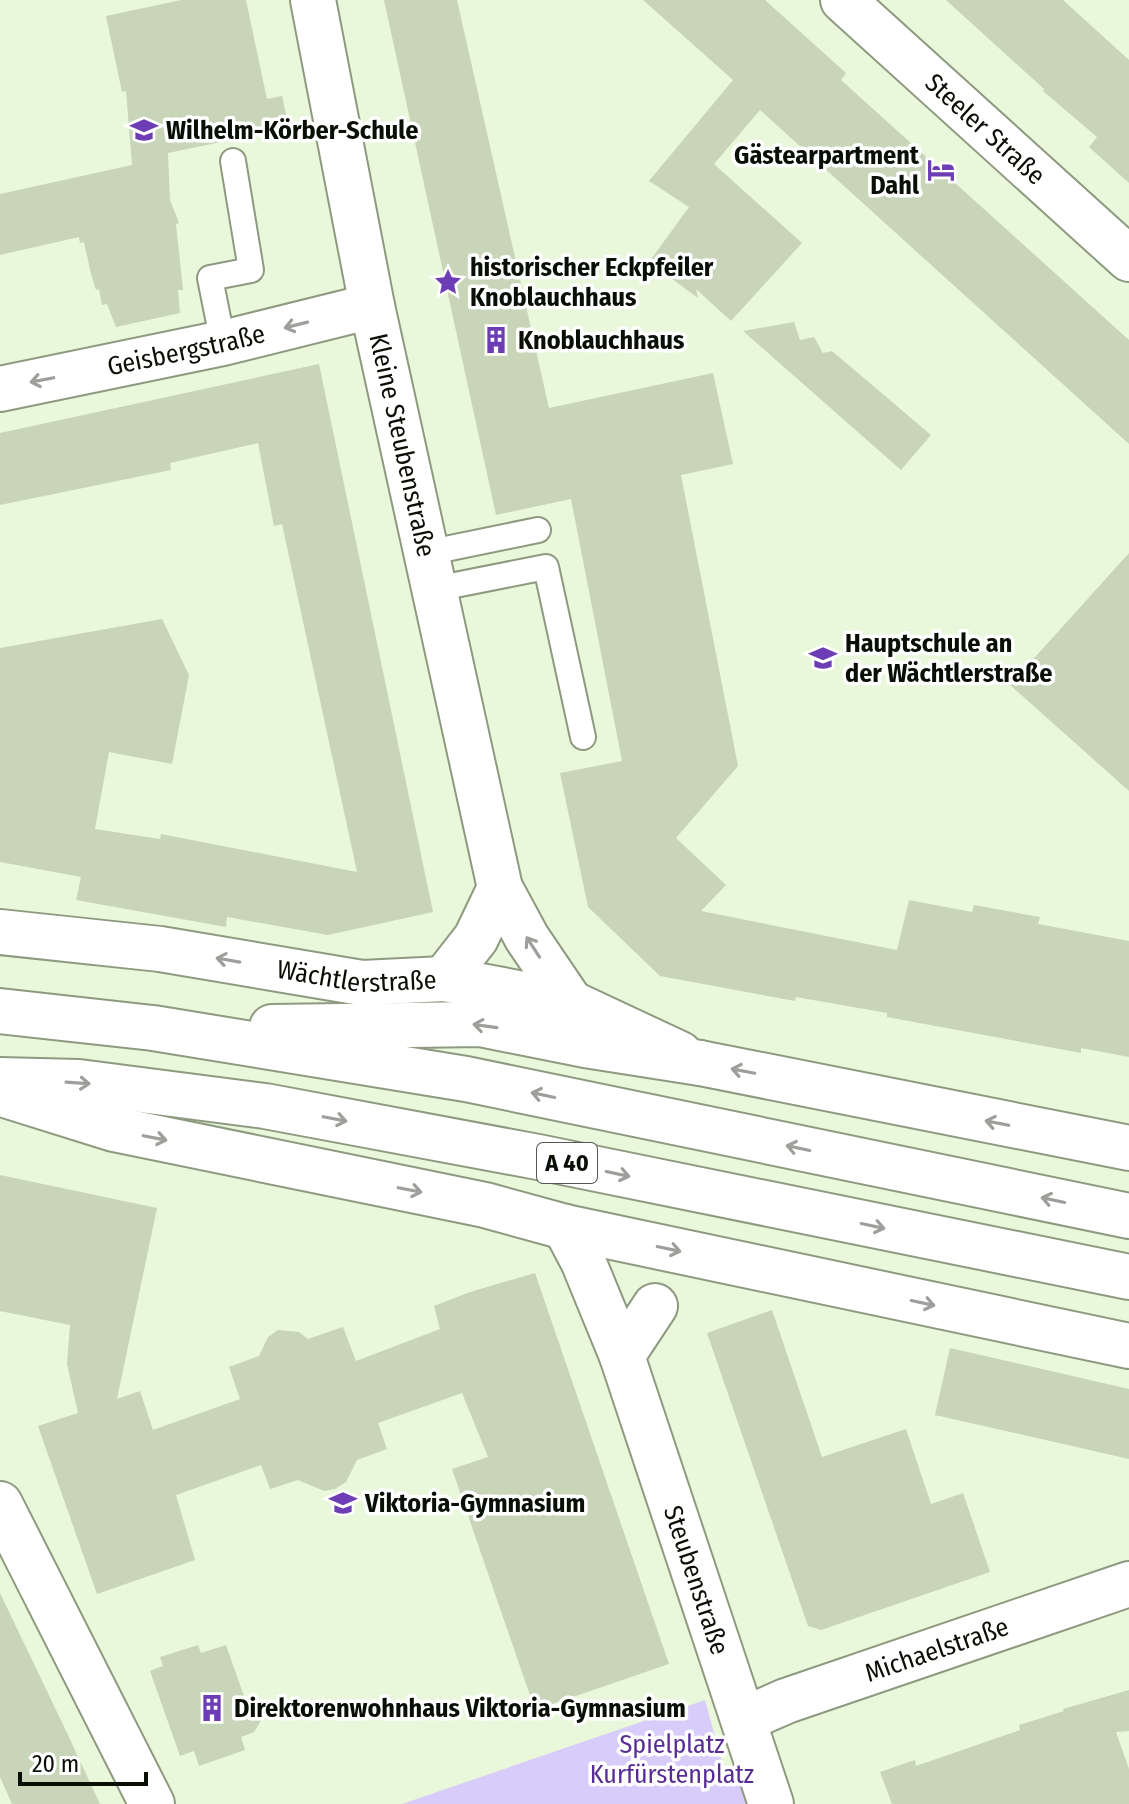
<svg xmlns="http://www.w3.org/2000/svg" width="1129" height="1804" font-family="'Fira Sans Condensed',sans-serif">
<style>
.green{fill:#d8ccfa}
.building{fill:#c8d5b9}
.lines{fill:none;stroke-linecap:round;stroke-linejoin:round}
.service-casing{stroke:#8e9a80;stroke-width:28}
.minor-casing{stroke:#8e9a80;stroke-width:48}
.secondary-casing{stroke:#8e9a80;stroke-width:48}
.motorway-casing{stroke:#8e9a80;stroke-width:48}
.service{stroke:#fff;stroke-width:24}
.minor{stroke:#fff;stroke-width:44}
.secondary{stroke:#fff;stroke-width:44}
.motorway{stroke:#fff;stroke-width:44}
.oneway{stroke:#9d9f9b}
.labels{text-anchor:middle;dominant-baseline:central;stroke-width:7;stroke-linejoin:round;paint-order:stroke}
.shield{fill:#fff;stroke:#545751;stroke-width:2}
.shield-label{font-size:24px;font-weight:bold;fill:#0a0f06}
.street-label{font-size:26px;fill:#0a0f06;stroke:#fff}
.poi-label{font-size:26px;font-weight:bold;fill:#0a0f06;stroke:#fff;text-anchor:start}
.park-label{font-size:26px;fill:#572d94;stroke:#fff}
</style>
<rect width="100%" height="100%" fill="#e9f7da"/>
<polygon class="green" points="705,1700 727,1780 741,1775 750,1804 402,1804"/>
<g class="building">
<polygon points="181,0 246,0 267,99 282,96 289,128 168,153 170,200 179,223 176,224 183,290 178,290 180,313 116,327 107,304 102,305 99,289 96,290 91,274 84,242 80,243 79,237 0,255 0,194 132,165 126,91 122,92 106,16"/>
<polygon points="384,0 457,0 549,408 713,373 733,464 681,475 738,766 676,838 726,885 701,911 897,950 909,900 972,912 974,905 1040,917 1038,924 1129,941 1129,1057 1081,1048 1081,1053 887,1017 887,1013 796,997 795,1001 660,976 588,907 560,773 622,761 571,499 496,515"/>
<polygon points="643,0 765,0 846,73 841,80 1129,340 1129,444 760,110 714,164 802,243 731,321 696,289 698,298 649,262 689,207 649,181 733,80"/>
<polygon points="946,0 1063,0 1129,60 1129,183 1089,147 1097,137 1043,91 1044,89"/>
<polygon points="794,322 800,340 814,337 823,353 832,351 931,435 901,470 743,331"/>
<polygon points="319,364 433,912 328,935 227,917 226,927 76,900 81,877 0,862 0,648 162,619 189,675 172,764 109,752 95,829 160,839 161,834 357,872 282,524 274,526 258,443 170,463 171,470 0,505 0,433"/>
<polygon points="1129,553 1129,791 1010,685"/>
<polygon points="0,1175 157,1208 117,1399 140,1391 153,1430 240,1399 229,1367 259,1356 268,1337 278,1330 299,1332 308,1339 343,1327 356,1361 440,1329 434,1306 470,1292 535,1273 669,1664 535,1710 452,1469 488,1457 462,1393 378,1423 387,1449 357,1460 346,1482 335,1489 324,1491 298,1480 270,1489 261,1465 176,1495 195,1560 97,1594 38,1426 78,1413 67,1364 70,1325 0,1311"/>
<polygon points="772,1310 822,1457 906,1429 931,1504 963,1493 990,1572 821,1630 808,1626 707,1333"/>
<polygon points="950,1348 1129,1389 1129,1459 935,1415"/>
<polygon points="0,1593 68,1735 100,1804 12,1804 0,1777"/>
<polygon points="198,1645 201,1653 226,1645 245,1699 269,1708 254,1732 241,1737 245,1750 199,1766 194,1751 180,1756 150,1671 163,1666 160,1657"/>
<polygon points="1129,1690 1129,1731 1116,1732 1129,1769 1129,1804 892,1804 880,1772 915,1760 916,1766 1020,1730 1019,1725 1064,1711 1063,1709"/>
</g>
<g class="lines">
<g class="service-casing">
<g id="service">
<polyline points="223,343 210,278 251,270 233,161"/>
<polyline points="426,553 538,530"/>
<polyline points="435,589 546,567 583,737"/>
</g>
</g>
<g class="minor-casing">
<g id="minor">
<path id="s1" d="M313 0 372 306 500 888 527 938 571 1003"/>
<path id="s2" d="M0 389 223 343 372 306"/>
<path id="s3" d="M0 932 160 949 362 983 444 979 571 1003 680 1054"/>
<polyline points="444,979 476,938 500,888"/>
<polyline points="565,1227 583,1261 622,1356"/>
<path id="s4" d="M655 1306 622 1356 771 1804"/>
<polyline points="0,1504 152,1804"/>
<path id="s5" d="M745 1719 786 1701 1129 1584"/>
</g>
</g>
<g class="secondary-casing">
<g id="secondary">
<path id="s6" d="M843 0 1129 259"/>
<polyline points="700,1063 1129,1148"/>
<polyline points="565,1227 1129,1346"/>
</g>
</g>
<g class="motorway-casing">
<g id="motorway">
<polyline points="0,1011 153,1028 466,1079 1129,1216"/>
<polyline points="272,1027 480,1024 585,1045 700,1063"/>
<polyline points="0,1080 79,1082 265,1106 538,1157 1129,1277"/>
<polyline points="2,1094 114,1129 485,1205 565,1227"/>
</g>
</g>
<use href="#service" class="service"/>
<use href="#minor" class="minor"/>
<use href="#secondary" class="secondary"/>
<use href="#motorway" class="motorway"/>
</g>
<defs><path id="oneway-shaft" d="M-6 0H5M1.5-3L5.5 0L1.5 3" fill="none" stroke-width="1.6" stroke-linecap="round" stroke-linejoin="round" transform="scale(2)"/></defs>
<g class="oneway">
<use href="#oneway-shaft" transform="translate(296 325) rotate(166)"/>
<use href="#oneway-shaft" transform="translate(42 380) rotate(169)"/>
<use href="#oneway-shaft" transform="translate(533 947) rotate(-123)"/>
<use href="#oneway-shaft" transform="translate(228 960) rotate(-170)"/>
<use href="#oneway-shaft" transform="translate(485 1026) rotate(-172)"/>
<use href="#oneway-shaft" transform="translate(743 1071) rotate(-169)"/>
<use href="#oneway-shaft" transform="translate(78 1083) rotate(4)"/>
<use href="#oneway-shaft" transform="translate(543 1095) rotate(-168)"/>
<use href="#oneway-shaft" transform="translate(335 1119) rotate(11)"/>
<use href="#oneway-shaft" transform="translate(997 1123) rotate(-169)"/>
<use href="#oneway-shaft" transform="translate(155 1138) rotate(11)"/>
<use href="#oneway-shaft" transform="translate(798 1148) rotate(-168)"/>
<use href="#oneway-shaft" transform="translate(618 1174) rotate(12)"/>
<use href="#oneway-shaft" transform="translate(410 1190) rotate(11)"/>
<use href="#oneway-shaft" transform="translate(1053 1200) rotate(-168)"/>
<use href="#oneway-shaft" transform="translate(873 1226) rotate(12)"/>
<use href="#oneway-shaft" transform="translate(669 1249) rotate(12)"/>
<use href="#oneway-shaft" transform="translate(923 1303) rotate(12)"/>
</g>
<defs>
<g id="school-bare" transform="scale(2.16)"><path d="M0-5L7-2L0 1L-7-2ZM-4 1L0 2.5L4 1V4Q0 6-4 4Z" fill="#6d3db5" stroke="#fff" stroke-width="2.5" paint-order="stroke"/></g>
<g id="hotel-bare" transform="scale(2.16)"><path d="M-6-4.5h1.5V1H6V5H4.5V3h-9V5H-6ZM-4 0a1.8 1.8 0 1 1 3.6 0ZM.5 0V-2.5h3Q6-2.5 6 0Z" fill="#6d3db5" stroke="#fff" stroke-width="2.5" paint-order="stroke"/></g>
<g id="sight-bare" transform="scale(2.16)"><path d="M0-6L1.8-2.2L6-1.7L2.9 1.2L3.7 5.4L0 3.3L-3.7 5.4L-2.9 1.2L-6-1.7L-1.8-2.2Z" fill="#6d3db5" stroke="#fff" stroke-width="2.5" paint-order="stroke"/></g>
<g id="building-bare" transform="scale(2.16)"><path d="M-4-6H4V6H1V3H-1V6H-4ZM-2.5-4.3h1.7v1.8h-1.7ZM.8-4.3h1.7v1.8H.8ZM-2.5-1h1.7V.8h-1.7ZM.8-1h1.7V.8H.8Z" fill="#6d3db5" stroke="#fff" stroke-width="2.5" paint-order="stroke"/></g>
</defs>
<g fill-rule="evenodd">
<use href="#school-bare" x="144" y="130"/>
<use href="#hotel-bare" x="941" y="170"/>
<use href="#sight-bare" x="448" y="282"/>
<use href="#building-bare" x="496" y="340"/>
<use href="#school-bare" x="823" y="658"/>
<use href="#school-bare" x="343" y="1503"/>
<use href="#building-bare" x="212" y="1708"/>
</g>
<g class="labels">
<rect class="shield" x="537" y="1143" width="60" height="40" rx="6"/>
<g class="shield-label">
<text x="567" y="1163">A 40</text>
</g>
<g class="street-label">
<text stroke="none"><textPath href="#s6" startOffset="192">Steeler Straße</textPath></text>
<text stroke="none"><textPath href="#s2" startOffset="190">Geisbergstraße</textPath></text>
<text stroke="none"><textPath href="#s1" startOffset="454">Kleine Steubenstraße</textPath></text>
<text stroke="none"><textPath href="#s3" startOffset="360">Wächtlerstraße</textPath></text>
<text stroke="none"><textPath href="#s4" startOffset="296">Steubenstraße</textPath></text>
<text stroke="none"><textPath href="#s5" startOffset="204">Michaelstraße</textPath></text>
</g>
<g class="poi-label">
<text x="166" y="130">Wilhelm-Körber-Schule</text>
<text x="919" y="155" text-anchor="end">Gästearpartment<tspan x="919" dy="30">Dahl</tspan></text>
<text x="470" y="267">historischer Eckpfeiler<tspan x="470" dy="30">Knoblauchhaus</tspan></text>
<text x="518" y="340">Knoblauchhaus</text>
<text x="845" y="643">Hauptschule an<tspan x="845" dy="30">der Wächtlerstraße</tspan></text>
<text x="365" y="1503">Viktoria-Gymnasium</text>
<text x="234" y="1708">Direktorenwohnhaus Viktoria-Gymnasium</text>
</g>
<g class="park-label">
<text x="672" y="1744">Spielplatz<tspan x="672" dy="30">Kurfürstenplatz</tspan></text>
</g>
</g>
<path d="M20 1772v12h126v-12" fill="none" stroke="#0a0f06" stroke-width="4"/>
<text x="32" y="1772" font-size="24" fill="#0a0f06" stroke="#ffffff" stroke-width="6" paint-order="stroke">20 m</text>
</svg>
